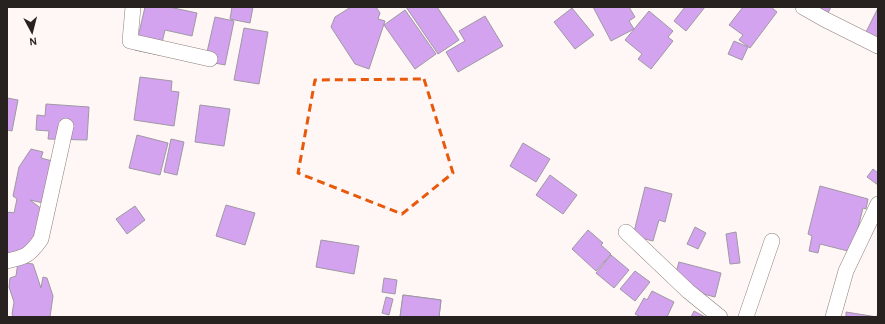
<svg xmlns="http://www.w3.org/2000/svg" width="885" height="324" font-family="'Alegreya Sans',sans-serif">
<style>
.building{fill:#d3a3ef;stroke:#9f98a4}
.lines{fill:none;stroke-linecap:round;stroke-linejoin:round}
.street-casing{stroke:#8e817b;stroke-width:16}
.street{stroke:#fff;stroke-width:15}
.marked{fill:none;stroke:#e8590c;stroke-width:3;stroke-dasharray:8 5;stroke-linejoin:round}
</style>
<rect width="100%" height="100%" fill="#fef7f5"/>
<g class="building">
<polygon points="145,7 169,7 197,13 192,36 165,30 159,55 135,50"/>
<polygon points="232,7 253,7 250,23 230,19"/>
<polygon points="351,7 376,7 380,13 378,19 385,21 369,69 355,64 331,27 335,17"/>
<polygon points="406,7 437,7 459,40 438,54"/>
<polygon points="593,7 629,7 635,17 629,21 634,29 611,41"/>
<polygon points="685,7 705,7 686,31 674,21"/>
<polygon points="743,7 771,7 777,12 750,48 739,40 743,35 729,25"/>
<polygon points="807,7 831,7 826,17"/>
<polygon points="572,8 594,35 575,49 554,22"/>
<polygon points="878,8 878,46 863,38"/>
<polygon points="405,10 436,54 415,69 384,25"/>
<polygon points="649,11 673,31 668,37 673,41 651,69 638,59 642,54 625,40"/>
<polygon points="485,16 503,46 458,72 446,52 465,41 459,31"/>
<polygon points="215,17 234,21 225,65 205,61"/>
<polygon points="244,28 268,32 259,84 234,80"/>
<polygon points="734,41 748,47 742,60 728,54"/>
<polygon points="140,77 172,81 171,91 179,92 174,126 134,120"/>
<polygon points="7,98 18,100 12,131 7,130"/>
<polygon points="46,104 89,107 87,140 48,139 49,131 36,130 37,115 45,116"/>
<polygon points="200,105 230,109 224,146 195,142"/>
<polygon points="137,135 168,143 160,175 129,168"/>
<polygon points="171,139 184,142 177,175 164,172"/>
<polygon points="523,143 550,159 536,182 510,166"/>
<polygon points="31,149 43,152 41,158 56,162 43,203 30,200 42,209 33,249 7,256 7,214 9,212 14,213 17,199 13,196 19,167"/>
<polygon points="873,169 878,173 878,185 867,177"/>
<polygon points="550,175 577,195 563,214 536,195"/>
<polygon points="820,186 868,199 866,209 863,208 852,252 820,244 818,253 809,251 812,236 808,234"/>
<polygon points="645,187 672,194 665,222 659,220 653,241 633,236"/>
<polygon points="226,205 255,213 245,245 216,236"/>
<polygon points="135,206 145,220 127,234 116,219"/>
<polygon points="695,227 706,233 698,249 687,244"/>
<polygon points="588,230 603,243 601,245 611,254 596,271 572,249"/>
<polygon points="736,232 740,263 730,264 726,234"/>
<polygon points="321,240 359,246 354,274 316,267"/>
<polygon points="611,255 629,270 614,288 596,273"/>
<polygon points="18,262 33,264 41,288 43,277 47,278 53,296 50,317 13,317 12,314 14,302 9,287 10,278 16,276"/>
<polygon points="679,262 721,273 715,297 672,286"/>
<polygon points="635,271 650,282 635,301 620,289"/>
<polygon points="384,278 397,280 395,294 382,292"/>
<polygon points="652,291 674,302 667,317 641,317 635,314 644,298 647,300"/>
<polygon points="403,295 441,300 439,317 400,317"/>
<polygon points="403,295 441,300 439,317 400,317"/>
<polygon points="386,297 393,299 389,315 382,313"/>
<polygon points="878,309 878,317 846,317 846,312 877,317"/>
<polygon points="694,311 705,317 691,317"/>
</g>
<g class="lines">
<g class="street-casing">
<g id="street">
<polyline points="133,7 130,41 210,59"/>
<polyline points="803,7 824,19 878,46"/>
<polyline points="626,232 688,291 720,317"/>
<path d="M7 261C26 257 30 255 41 239L66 126"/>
<polyline points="746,317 772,241"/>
<polyline points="833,317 846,271 878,204"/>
</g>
</g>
<use href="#street" class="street"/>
</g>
<path class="marked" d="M424 79 453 173 402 214 298 173 315 80Z"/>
<rect width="885" height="324" fill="none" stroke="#272220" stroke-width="16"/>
<g transform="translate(32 32) rotate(173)" stroke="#fef7f5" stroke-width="3" paint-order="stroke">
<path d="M0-3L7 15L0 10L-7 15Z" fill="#272220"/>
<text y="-6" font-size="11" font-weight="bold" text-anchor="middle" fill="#272220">N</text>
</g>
</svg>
